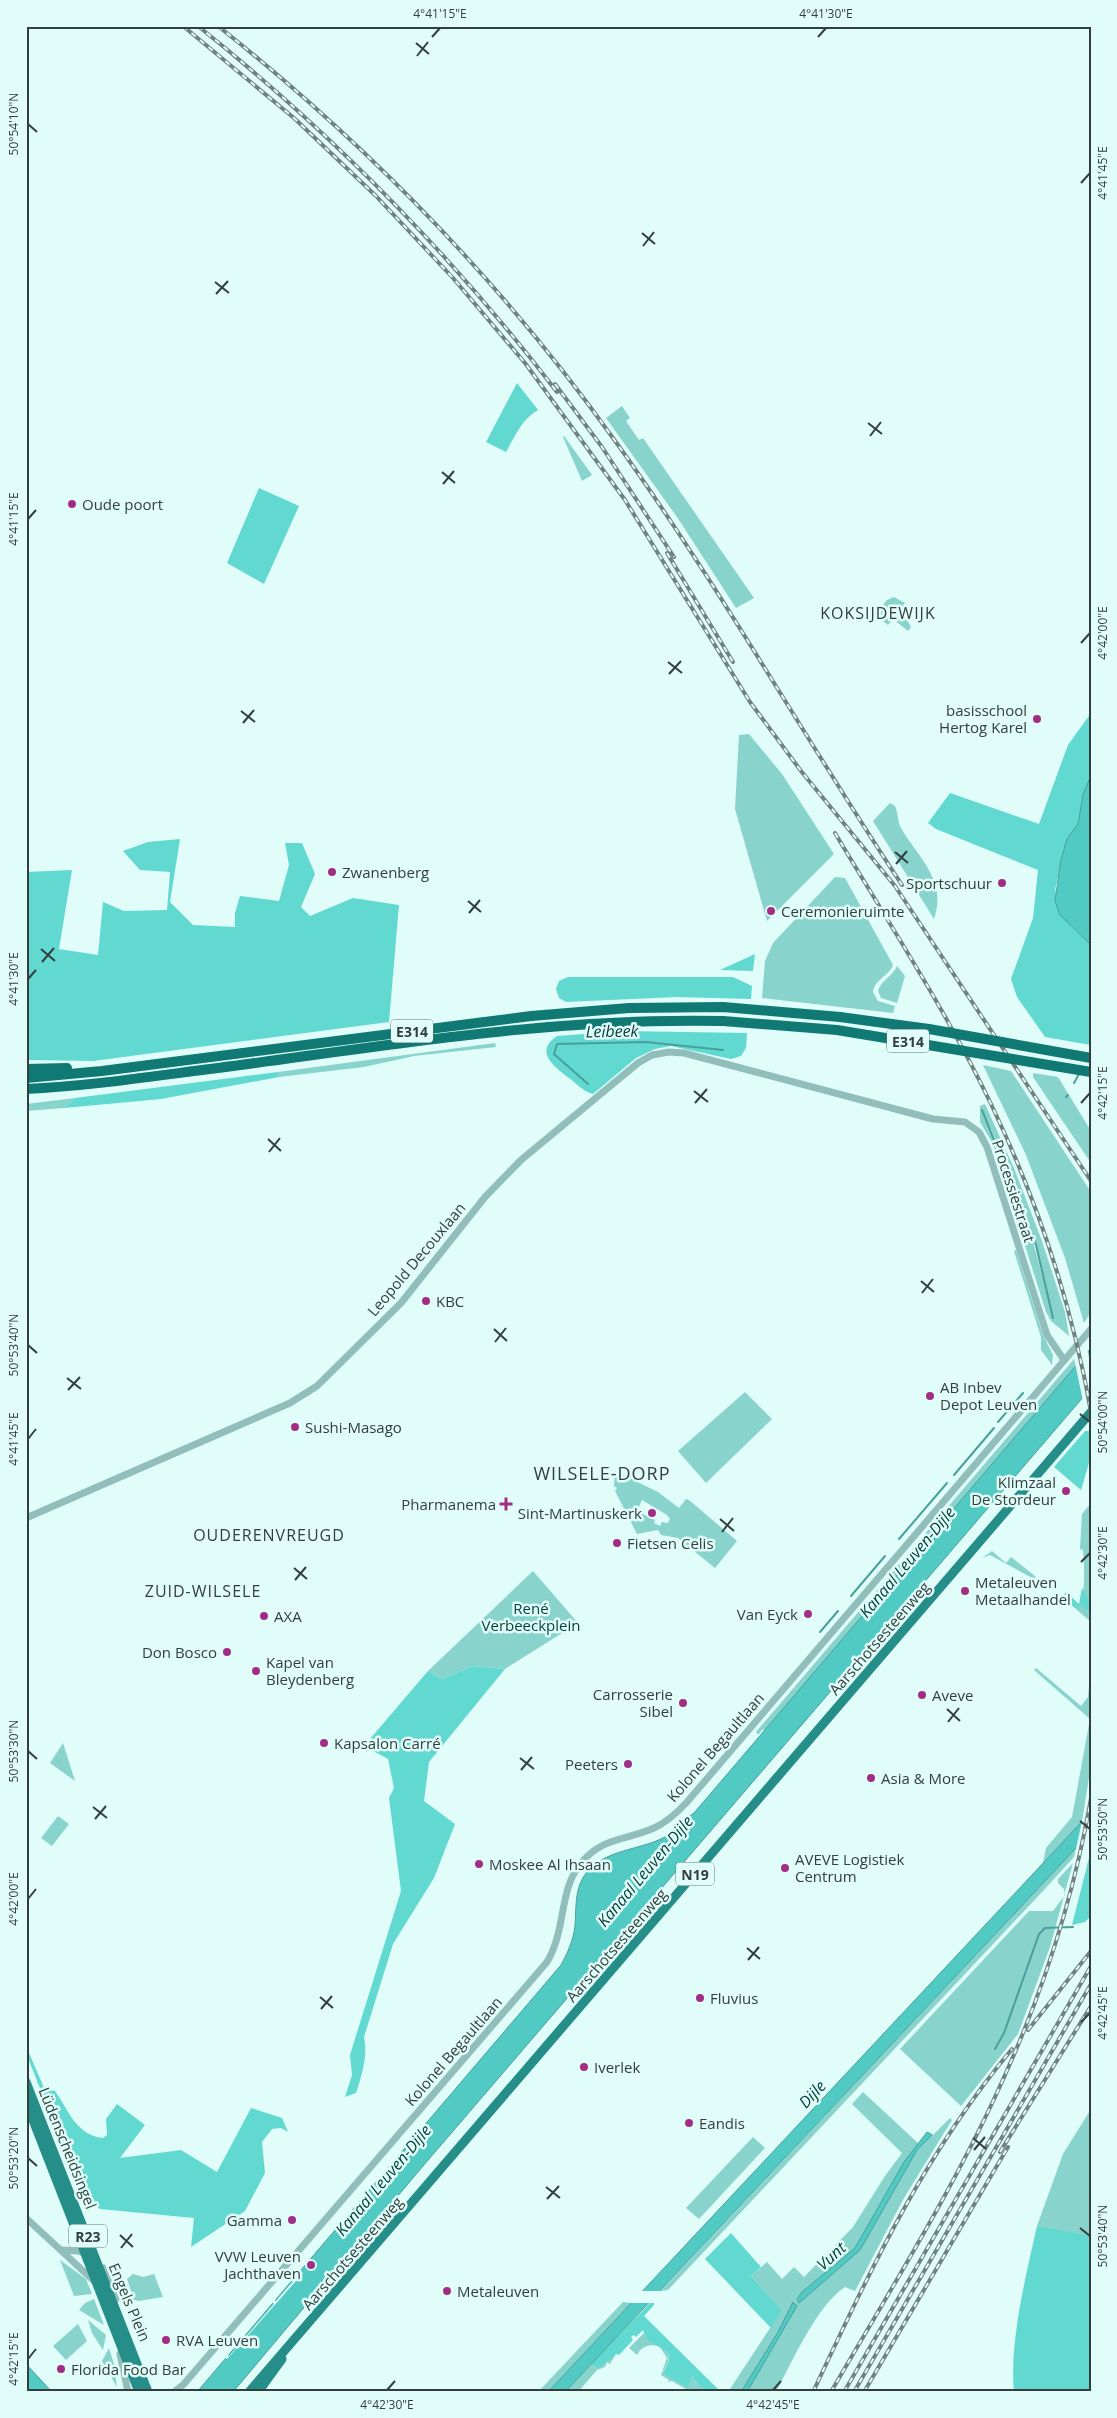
<svg xmlns="http://www.w3.org/2000/svg" width="1117" height="2418" font-family="'Open Sans',sans-serif">
<style>
.green{fill:#89d3cd;fill-rule:evenodd}
.forest{fill:#61d9d1}
.water{fill:#51cac3;stroke:#48a09b}
.pier{fill:#e0fdfa}
.lines{fill:none;stroke-linecap:round;stroke-linejoin:round}
.stream{stroke:#48a09b;stroke-width:2}
.minor{stroke:#91beba;stroke-width:7}
.major{stroke:#258e88;stroke-width:9}
.highway{stroke:#117974;stroke-width:10}
.rail-casing{stroke:#708280;stroke-width:4}
.rail{stroke:#e0fdfa;stroke-width:2;stroke-dasharray:5.5;stroke-linecap:butt}
.major-bridge{stroke:#258e88;stroke-width:9}
.highway-bridge{stroke:#117974;stroke-width:10}
.ticks{fill:none;stroke:#333e3d;stroke-width:2}
.poi-dot{fill:#a32d85;stroke:#e0fdfa;stroke-width:2}
.labels{text-anchor:middle;dominant-baseline:central;stroke-width:5;stroke-linejoin:round;paint-order:stroke}
.shield{fill:#e0fdfa;stroke:#677776;stroke-width:1}
.shield-label{font-size:14px;font-weight:bold;fill:#333e3d}
.poi-label{font-size:15px;fill:#333e3d;stroke:#e0fdfa;text-anchor:start}
.street-label{font-size:15px;fill:#333e3d;stroke:#e0fdfa}
.park-label{font-size:15px;fill:#043f3c;stroke:#e0fdfa}
.neighbourhood-label{font-size:16px;letter-spacing:1px;fill:#333e3d;stroke:#e0fdfa}
.water-label{font-size:16px;font-style:italic;fill:#08413e;stroke:#e0fdfa}
.quarter-label{font-size:18px;letter-spacing:1px;fill:#333e3d;stroke:#e0fdfa}
.neatline{fill:none;stroke:#333e3d;stroke-width:2}
.ticks-label{font-size:12px;text-anchor:middle;fill:#333e3d}
</style>
<rect width="100%" height="100%" fill="#e0fdfa"/>
<g class="green">
<polygon points="622,406 630,418 626,421 639,440 643,438 754,598 736,608 677,517 606,418"/>
<polygon points="564,436 592,475 582,481 563,437"/>
<polygon points="894,597 905,603 901,609 911,627 908,631 893,619 888,625 878,617 881,613 878,611 887,600"/>
<polygon points="749,734 782,774 834,854 767,921 735,809 739,735"/>
<path d="M890 803 895 806C898 813 898 823 901 828 917 856 948 881 934 919L873 821Z"/>
<path d="M835 877 845 878 893 965C889 976 875 979 873 992L878 1001 895 1006 893 1013 762 998 765 961 773 943Z"/>
<path d="M897 966 905 976 897 1003 881 998 878 991C881 980 893 976 897 966Z"/>
<polygon points="495,1043 496,1047 414,1056 364,1067 279,1077 278,1072"/>
<polygon points="983,1065 1011,1071 1091,1192 1091,1312 1084,1323 1065,1258 1026,1155"/>
<polygon points="1033,1073 1058,1077 1091,1131 1091,1163 1033,1077"/>
<polygon points="75,1098 64,1108 26,1111 26,1104"/>
<path d="M985 1104 1014 1168 1042 1241 1065 1312 1069 1336 1051 1321 1046 1312 993 1144 980 1122V1106ZM982 1110 1001 1152 1034 1239 1054 1319 1032 1238Z"/>
<polygon points="1016,1250 1043,1335 1053,1355 1052,1365 1041,1350 1041,1337 1014,1251"/>
<polygon points="1074,1359 1076,1367 764,1731 763,1729 758,1735 756,1732"/>
<polygon points="745,1392 772,1419 706,1483 678,1451"/>
<path d="M615 1471 658 1492 679 1508 686 1499 689 1500 737 1541 715 1568 678 1538 661 1535 658 1530 637 1534 615 1491 617 1488 614 1486ZM642 1500 667 1515 670 1519 668 1523 662 1522 660 1526 654 1523 655 1520 637 1511Z"/>
<path d="M1091 1503V1622L1076 1609C1087 1599 1084 1564 1083 1550L1080 1549 1082 1514Z"/>
<polygon points="992,1551 1006,1563 1011,1557 1035,1576 1036,1580 990,1555 982,1558"/>
<polygon points="533,1571 578,1623 505,1669 473,1666 442,1679 428,1671"/>
<polygon points="1091,1662 1091,1765 1082,1822 1043,1863 1046,1848 1072,1817 1090,1719 1034,1670 1036,1668 1081,1706 1088,1697"/>
<polygon points="63,1743 75,1781 50,1763"/>
<polygon points="58,1816 69,1824 52,1846 41,1838"/>
<polygon points="1076,1848 1074,1857 1043,1891 668,2290 661,2291"/>
<polygon points="1073,1863 1050,1947 1018,2034 961,2106 900,2049 1029,1911 1053,1911 1065,1895 1064,1889 1058,1883 1058,1879"/>
<path d="M863 2092 919 2144 929 2132 933 2135 950 2118 952 2120 904 2198 855 2291 845 2287C817 2305 792 2362 776 2392H728L782 2310 751 2276 767 2262 782 2279 794 2267 804 2277 853 2227 885 2176 902 2153 852 2104Z"/>
<polygon points="1091,2109 1091,2238 1037,2226 1063,2154"/>
<polygon points="753,2137 765,2148 699,2219 686,2208"/>
<polygon points="60,2260 86,2279 92,2294 74,2296"/>
<polygon points="133,2274 143,2277 154,2274 163,2297 139,2301 134,2300 127,2279"/>
<polygon points="94,2299 104,2325 79,2310 85,2303"/>
<polygon points="623,2302 632,2303 548,2392 538,2392"/>
<polygon points="88,2320 106,2335 103,2350 92,2333"/>
<polygon points="78,2324 87,2341 66,2360 53,2346"/>
<path d="M645 2332C652 2350 681 2344 663 2372L688 2387 692 2377 696 2383 709 2392H691L672 2381 668 2382 669 2380 661 2375 667 2358 660 2347C650 2343 642 2346 637 2355L629 2348Z"/>
<polygon points="611,2344 620,2354 619,2355 616,2354 610,2364 607,2362 605,2367 597,2370 578,2392 565,2392"/>
<polygon points="109,2348 114,2364 117,2387 102,2361"/>
</g>
<g class="forest">
<path d="M517 383 538 410C522 419 515 436 506 452L486 442Z"/>
<polygon points="259,488 299,506 264,584 227,563"/>
<polygon points="1091,713 1091,775 1078,824 1065,846 1055,890 1070,925 1091,945 1091,1045 1045,1037 1017,997 1011,979 1033,918 1038,870 936,829 928,823 950,793 1039,824 1068,745"/>
<polygon points="180,839 170,902 193,925 235,927 235,913 240,896 279,901 289,865 285,843 302,843 315,874 301,907 310,916 353,898 399,905 389,1022 93,1061 26,1060 26,872 72,870 59,949 98,955 103,902 124,911 167,910 170,872 140,870 123,851 148,842"/>
<polygon points="755,954 753,971 720,970"/>
<polygon points="568,977 733,977 752,986 751,999 677,997 566,1002 559,998 556,989 559,981"/>
<path d="M625 1031 747 1033 746 1048 741 1056 731 1059 671 1046 655 1049 636 1058 593 1094C584 1092 577 1084 569 1078 555 1067 533 1052 557 1036Z"/>
<polygon points="278,1072 279,1077 161,1099 64,1108 75,1098"/>
<polygon points="1085,1431 1089,1431 1091,1456 1081,1490 1054,1467"/>
<polygon points="1082,1588 1091,1603 1091,1613 1080,1605 1076,1609 1062,1597 1066,1592 1079,1604"/>
<path d="M473 1666 505 1669 429 1762 424 1801 455 1824 434 1878 393 1944 364 2037C368 2055 362 2075 356 2093L345 2097 352 2075 350 2055 401 1891 389 1798 394 1788 388 1759 364 1746 428 1671 442 1679Z"/>
<polygon points="1091,1850 1091,1916 1085,1922 1072,1925"/>
<path d="M26 2046 45 2090 55 2091C69 2111 76 2135 103 2138L107 2135 106 2119 117 2104 145 2125 120 2158 181 2150 217 2172 251 2108 282 2118 288 2132 281 2128 272 2129 262 2142 265 2173 245 2211 191 2247 194 2218 100 2209 82 2195 26 2053Z"/>
<path d="M1037 2226 1091 2236V2392H1014C1009 2343 1026 2275 1037 2226Z"/>
<polygon points="731,2233 761,2267 751,2276 782,2310 771,2328 705,2259"/>
<path d="M650 2303H654V2305L644 2316 721 2392C708 2392 699 2388 692 2377L688 2388 663 2373C680 2345 657 2352 646 2337 645 2335 644 2332 643 2330L636 2337 634 2335 631 2337 633 2340 620 2354H616L599 2368 591 2364Z"/>
</g>
<g class="water">
<polygon points="1091,775 1091,945 1060,915 1055,901 1061,860 1067,839 1078,824 1083,795"/>
<path d="M1091 1348V1388L423 2166 233 2392H197L561 1965C568 1952 573 1941 575 1926 576 1912 575 1897 580 1884 594 1849 637 1852 665 1837 676 1831 684 1819 694 1813Z"/>
<polygon points="1091,1812 1077,1847 565,2392 548,2392"/>
<polygon points="927,2132 932,2135 917,2150 860,2250 799,2303 797,2299 802,2292 855,2248 904,2162"/>
<polygon points="793,2302 797,2306 747,2392 741,2392 778,2332"/>
<polygon points="26,2364 52,2392 26,2392"/>
</g>
<g class="pier">
<polygon points="1087,1348 1091,1367 1091,1392 1083,1401 1075,1363"/>
<polygon points="1091,1810 1091,1836 1075,1853 1083,1817"/>
<polygon points="301,2272 303,2273 219,2368 227,2359 224,2356 226,2354 229,2356 274,2304 271,2301 273,2299 276,2301"/>
<polygon points="640,2291 664,2291 653,2303 629,2303"/>
</g>
<g class="lines">
<g class="stream">
<polyline points="1074,1083 1079,1074"/>
<polyline points="588,1084 554,1054 557,1044 646,1042 723,1050"/>
<polyline points="1066,1097 1068,1095"/>
<polyline points="982,1110 1036,1245 1053,1318"/>
<polyline points="998,1422 1023,1393"/>
<polyline points="954,1475 994,1428"/>
<polyline points="899,1539 947,1483"/>
<polyline points="851,1596 885,1556"/>
<polyline points="820,1632 838,1611"/>
<polyline points="995,2049 1004,2033 1039,1934 1045,1928 1073,1927"/>
</g>
<g class="minor">
<polyline points="26,1518 290,1403 317,1386 401,1303 485,1197 521,1160 638,1063 652,1055 669,1052 684,1053 933,1119 965,1122 979,1132 987,1147 1047,1335 1064,1360"/>
<polyline points="26,2218 94,2281"/>
<polyline points="61,2250 78,2251 87,2254"/>
<polyline points="103,2268 116,2299"/>
<polyline points="120,2354 128,2392"/>
<path d="M174 2392 183 2385 547 1962C567 1929 558 1889 582 1862 603 1837 627 1840 654 1828 667 1822 677 1813 687 1802L1091 1329"/>
</g>
<g class="major">
<polyline points="249,2392 1091,1412"/>
<polyline points="258,2392 282,2359"/>
</g>
<g class="highway">
<polyline points="26,1069 67,1068"/>
<polyline points="26,1078 102,1071 531,1016 629,1008 723,1007 840,1017"/>
<path d="M26 1089C91 1086 154 1076 218 1068 386 1046 554 1017 723 1021"/>
</g>
<g class="rail-casing">
<g id="rail">
<polyline points="183,26 294,118 376,196 453,278 525,363 625,500 750,702 801,771 895,886 1091,1181"/>
<path d="M198 26C332 133 452 255 557 392"/>
<path d="M218 26C368 145 502 283 613 438 717 582 804 737 902 885"/>
<polyline points="555,384 602,447 674,557"/>
<polyline points="667,553 733,662"/>
<path d="M835 833C888 922 946 1010 991 1104 1038 1202 1072 1305 1091 1412"/>
<polyline points="1028,2030 1091,1951"/>
<polyline points="1000,2152 1091,2006"/>
<path d="M813 2392C872 2267 923 2156 1012 2049"/>
<path d="M831 2392C893 2285 960 2179 1009 2066 1047 1980 1075 1890 1091 1798"/>
<polyline points="844,2392 1091,1966"/>
<polyline points="854,2392 1091,1984"/>
<polyline points="864,2392 1008,2147"/>
</g>
</g>
<use href="#rail" class="rail"/>
<g class="major-bridge">
<polyline points="26,2082 148,2392"/>
<polyline points="26,2102 139,2392"/>
</g>
<g class="highway-bridge">
<polyline points="840,1017 929,1029 1091,1058"/>
<polyline points="723,1021 837,1030 1091,1072"/>
</g>
</g>
<path class="ticks" d="M432 37 440 28M818 37 826 28M416 43 429 54M417 56 428 42M28 124 37 132M1081 183 1090 173M642 233 655 244M643 246 654 232M215 282 229 293M216 294 228 281M868 423 882 434M870 436 881 422M442 472 455 483M443 484 454 471M28 519 36 510M1081 643 1090 633M668 662 682 673M669 674 681 661M241 711 255 722M243 723 254 710M895 852 908 863M896 864 907 851M468 901 481 912M469 913 480 900M41 949 55 961M42 962 54 948M28 979 36 970M694 1091 708 1102M695 1103 707 1089M1081 1103 1090 1093M268 1139 281 1151M269 1152 280 1138M921 1281 934 1292M922 1293 933 1279M494 1329 507 1341M495 1342 506 1328M28 1345 37 1353M67 1378 81 1389M68 1390 80 1377M1080 1414 1090 1422M28 1439 36 1429M720 1519 734 1531M722 1532 733 1518M1081 1562 1090 1553M294 1568 307 1579M295 1580 306 1567M947 1709 960 1721M948 1722 959 1708M28 1751 37 1759M520 1758 534 1769M521 1770 532 1757M93 1807 107 1818M95 1819 106 1806M1080 1821 1090 1829M28 1899 36 1889M747 1948 760 1959M748 1960 759 1947M320 1997 333 2008M321 2009 332 1996M1081 2022 1090 2013M973 2138 986 2149M974 2150 985 2137M28 2158 37 2166M546 2187 560 2198M547 2199 559 2186M1080 2228 1090 2236M120 2235 133 2247M121 2248 132 2234M28 2359 36 2349M387 2390 395 2381M773 2390 781 2381"/>
<g class="poi-dot">
<circle cx="72" cy="504" r="5"/>
<circle cx="1037" cy="719" r="5"/>
<circle cx="332" cy="872" r="5"/>
<circle cx="1002" cy="883" r="5"/>
<circle cx="771" cy="911" r="5"/>
<circle cx="426" cy="1301" r="5"/>
<circle cx="930" cy="1396" r="5"/>
<circle cx="295" cy="1427" r="5"/>
<circle cx="1066" cy="1491" r="5"/>
<path d="M503.5 1496.5h5v5h5v5h-5v5h-5v-5h-5v-5h5z"/>
<circle cx="652" cy="1513" r="5"/>
<circle cx="617" cy="1543" r="5"/>
<circle cx="965" cy="1591" r="5"/>
<circle cx="808" cy="1614" r="5"/>
<circle cx="264" cy="1616" r="5"/>
<circle cx="227" cy="1652" r="5"/>
<circle cx="256" cy="1671" r="5"/>
<circle cx="922" cy="1695" r="5"/>
<circle cx="683" cy="1703" r="5"/>
<circle cx="324" cy="1743" r="5"/>
<circle cx="628" cy="1764" r="5"/>
<circle cx="871" cy="1778" r="5"/>
<circle cx="479" cy="1864" r="5"/>
<circle cx="785" cy="1868" r="5"/>
<circle cx="700" cy="1998" r="5"/>
<circle cx="584" cy="2067" r="5"/>
<circle cx="689" cy="2123" r="5"/>
<circle cx="292" cy="2220" r="5"/>
<circle cx="311" cy="2265" r="5"/>
<circle cx="447" cy="2291" r="5"/>
<circle cx="166" cy="2340" r="5"/>
<circle cx="61" cy="2369" r="5"/>
</g>
<g class="labels">
<g class="shield">
<rect x="391" y="1019.5" width="42" height="23" rx="4"/>
<rect x="887" y="1029.5" width="42" height="23" rx="4"/>
<rect x="676" y="1862.5" width="38" height="23" rx="4"/>
<rect x="69" y="2224.5" width="38" height="23" rx="4"/>
</g>
<g class="shield-label">
<text x="412" y="1031">E314</text>
<text x="908" y="1041">E314</text>
<text x="695" y="1874">N19</text>
<text x="88" y="2236">R23</text>
</g>
<g class="poi-label">
<text x="82" y="504">Oude poort</text>
<text x="1027" y="710" text-anchor="end">basisschool<tspan x="1027" dy="17">Hertog Karel</tspan></text>
<text x="342" y="872">Zwanenberg</text>
<text x="992" y="883" text-anchor="end">Sportschuur</text>
<text x="781" y="911">Ceremonieruimte</text>
<text x="436" y="1301">KBC</text>
<text x="940" y="1387">AB Inbev<tspan x="940" dy="17">Depot Leuven</tspan></text>
<text x="305" y="1427">Sushi-Masago</text>
<text x="1056" y="1482" text-anchor="end">Klimzaal<tspan x="1056" dy="17">De Stordeur</tspan></text>
<text x="496" y="1504" text-anchor="end">Pharmanema</text>
<text x="642" y="1513" text-anchor="end">Sint-Martinuskerk</text>
<text x="627" y="1543">Fietsen Celis</text>
<text x="975" y="1582">Metaleuven<tspan x="975" dy="17">Metaalhandel</tspan></text>
<text x="798" y="1614" text-anchor="end">Van Eyck</text>
<text x="274" y="1616">AXA</text>
<text x="217" y="1652" text-anchor="end">Don Bosco</text>
<text x="266" y="1662">Kapel van<tspan x="266" dy="17">Bleydenberg</tspan></text>
<text x="673" y="1694" text-anchor="end">Carrosserie<tspan x="673" dy="17">Sibel</tspan></text>
<text x="932" y="1695">Aveve</text>
<text x="334" y="1743">Kapsalon Carré</text>
<text x="618" y="1764" text-anchor="end">Peeters</text>
<text x="881" y="1778">Asia &amp; More</text>
<text x="795" y="1859">AVEVE Logistiek<tspan x="795" dy="17">Centrum</tspan></text>
<text x="489" y="1864">Moskee Al Ihsaan</text>
<text x="710" y="1998">Fluvius</text>
<text x="594" y="2067">Iverlek</text>
<text x="699" y="2123">Eandis</text>
<text x="282" y="2220" text-anchor="end">Gamma</text>
<text x="301" y="2256" text-anchor="end">VVW Leuven<tspan x="301" dy="17">Jachthaven</tspan></text>
<text x="457" y="2291">Metaleuven</text>
<text x="176" y="2340">RVA Leuven</text>
<text x="71" y="2369">Florida Food Bar</text>
</g>
<g class="street-label">
<text transform="translate(1014 1191) rotate(72)">Processiestraat</text>
<text transform="translate(416 1259) rotate(-50)">Leopold Decouxlaan</text>
<text transform="translate(879 1638) rotate(-49)">Aarschotsesteenweg</text>
<text transform="translate(715 1747) rotate(-49)">Kolonel Begaultlaan</text>
<text transform="translate(616 1945) rotate(-49)">Aarschotsesteenweg</text>
<text transform="translate(453 2051) rotate(-49)">Kolonel Begaultlaan</text>
<text transform="translate(68 2148) rotate(68)">Lüdenscheidsingel</text>
<text transform="translate(352 2253) rotate(-49)">Aarschotsesteenweg</text>
<text transform="translate(130 2302) rotate(67)">Engels Plein</text>
</g>
<g class="park-label">
<text x="531" y="1608">René<tspan x="531" dy="17">Verbeeckplein</tspan></text>
</g>
<g class="neighbourhood-label">
<text x="878" y="613">KOKSIJDEWIJK</text>
<text x="269" y="1535">OUDERENVREUGD</text>
<text x="203" y="1591">ZUID-WILSELE</text>
</g>
<g class="water-label">
<text transform="translate(612 1031) rotate(-1)">Leibeek</text>
<text transform="translate(907 1562) rotate(-50)">Kanaal Leuven-Dijle</text>
<text transform="translate(645 1871) rotate(-50)">Kanaal Leuven-Dijle</text>
<text transform="translate(812 2094) rotate(-47)">Dijle</text>
<text transform="translate(383 2180) rotate(-50)">Kanaal Leuven-Dijle</text>
<text transform="translate(831 2256) rotate(-42)">Vunt</text>
</g>
<g class="quarter-label">
<text x="602" y="1473">WILSELE-DORP</text>
</g>
</g>
<rect width="1117" height="2418" fill="none" stroke="#e0fdfa" stroke-width="55"/>
<rect x="28" y="28" width="1062" height="2362" class="neatline"/>
<g class="ticks-label">
<text x="440" y="18">4°41'15"E</text>
<text x="826" y="18">4°41'30"E</text>
<text transform="translate(14 124) rotate(-90)" y="4">50°54'10"N</text>
<text transform="translate(1103 173) rotate(-90)" y="4">4°41'45"E</text>
<text transform="translate(14 519) rotate(-90)" y="4">4°41'15"E</text>
<text transform="translate(1103 633) rotate(-90)" y="4">4°42'00"E</text>
<text transform="translate(14 979) rotate(-90)" y="4">4°41'30"E</text>
<text transform="translate(1103 1093) rotate(-90)" y="4">4°42'15"E</text>
<text transform="translate(14 1345) rotate(-90)" y="4">50°53'40"N</text>
<text transform="translate(1103 1422) rotate(-90)" y="4">50°54'00"N</text>
<text transform="translate(14 1439) rotate(-90)" y="4">4°41'45"E</text>
<text transform="translate(1103 1553) rotate(-90)" y="4">4°42'30"E</text>
<text transform="translate(14 1751) rotate(-90)" y="4">50°53'30"N</text>
<text transform="translate(1103 1829) rotate(-90)" y="4">50°53'50"N</text>
<text transform="translate(14 1899) rotate(-90)" y="4">4°42'00"E</text>
<text transform="translate(1103 2013) rotate(-90)" y="4">4°42'45"E</text>
<text transform="translate(14 2158) rotate(-90)" y="4">50°53'20"N</text>
<text transform="translate(1103 2236) rotate(-90)" y="4">50°53'40"N</text>
<text transform="translate(14 2359) rotate(-90)" y="4">4°42'15"E</text>
<text x="387" y="2409">4°42'30"E</text>
<text x="773" y="2409">4°42'45"E</text>
</g>
</svg>
